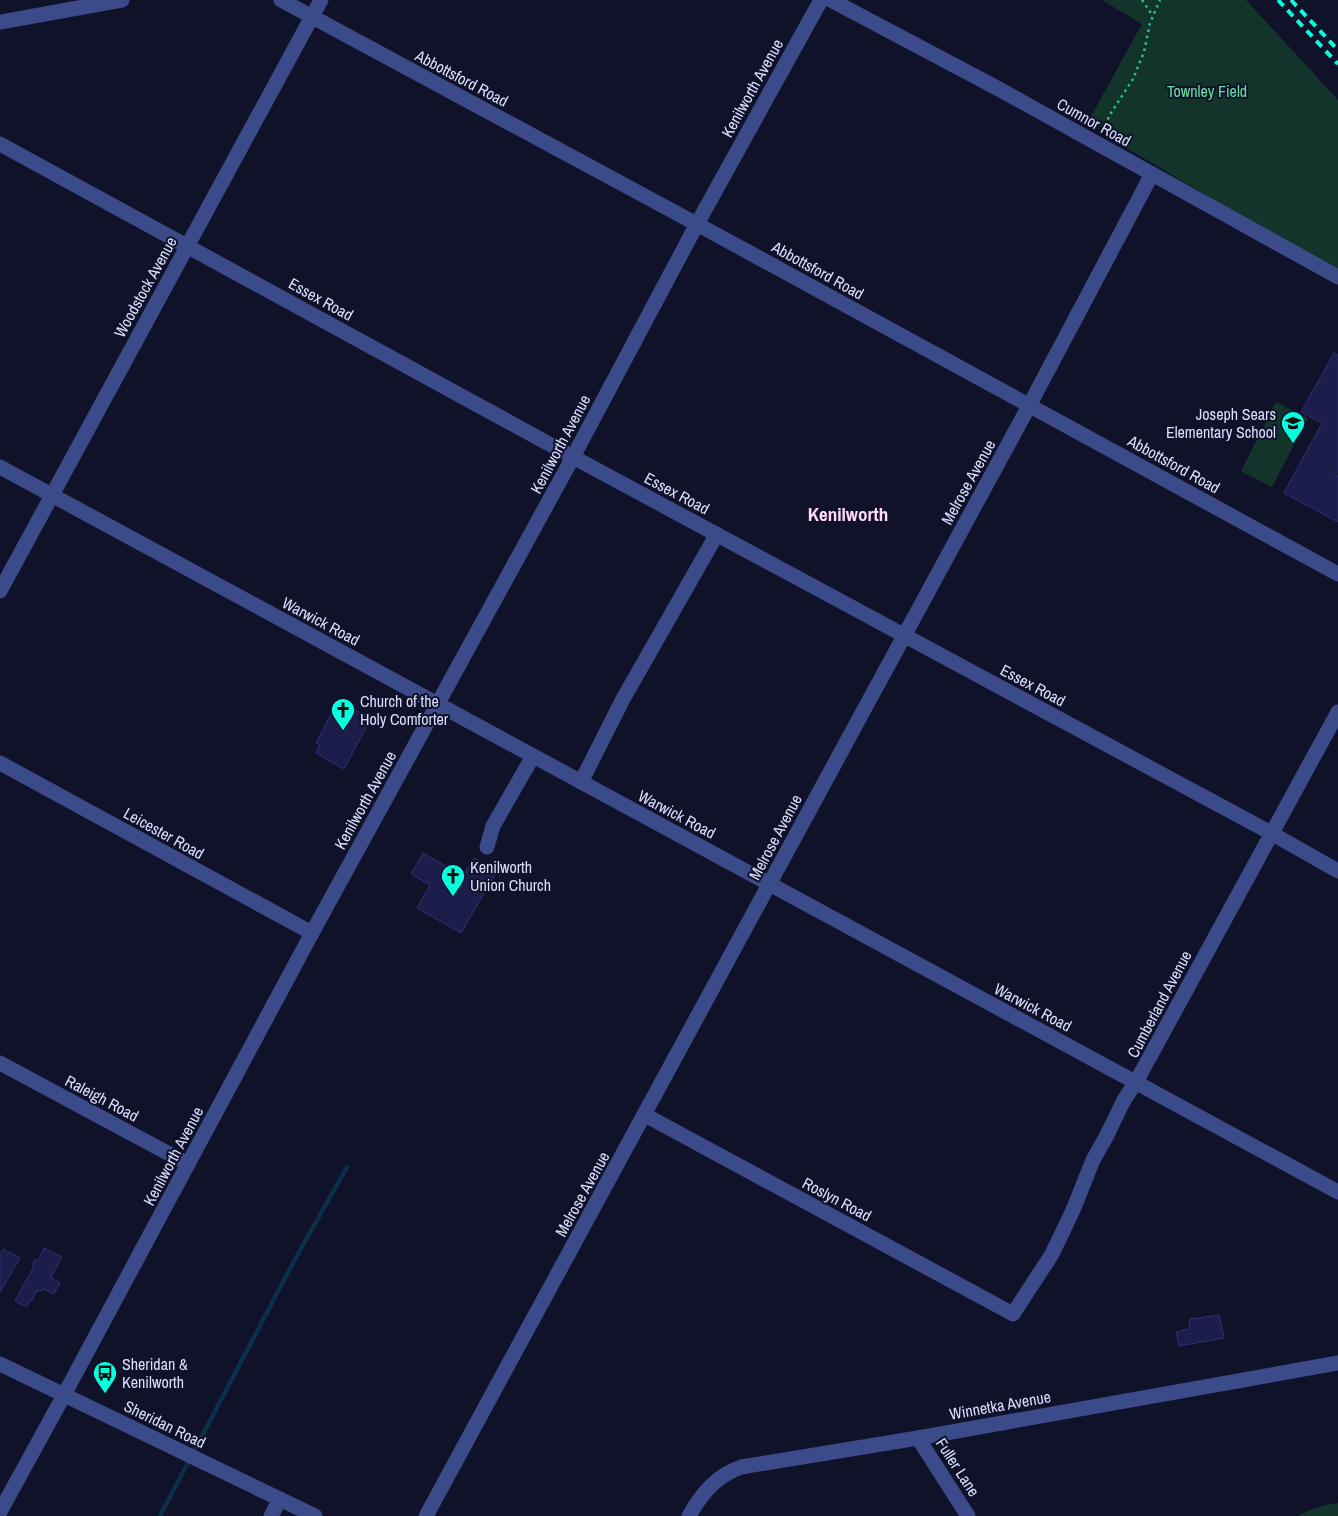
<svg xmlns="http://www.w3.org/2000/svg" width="1338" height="1516" font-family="'Archivo Narrow',sans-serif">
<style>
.green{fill:#13342b}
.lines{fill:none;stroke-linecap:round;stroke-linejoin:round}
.stream{stroke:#0a3049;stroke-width:4.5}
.building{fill:#1c1d4b;stroke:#2e3077}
.path{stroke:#2fbd94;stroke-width:2.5;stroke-dasharray:2.5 4;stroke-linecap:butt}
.minor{stroke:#3b4a89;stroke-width:15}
.rail{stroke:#05ffdf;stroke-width:4;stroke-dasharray:8 6;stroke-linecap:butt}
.labels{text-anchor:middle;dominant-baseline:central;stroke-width:4;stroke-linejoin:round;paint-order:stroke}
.street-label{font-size:16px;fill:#d9deff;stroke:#10122a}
.park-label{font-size:16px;fill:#63e2a5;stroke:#10122a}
.poi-label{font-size:16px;fill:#d9deff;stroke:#10122a;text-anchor:start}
.quarter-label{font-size:19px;font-weight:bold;fill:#ffdbfa;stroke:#10122a}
</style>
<rect width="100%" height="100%" fill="#10122a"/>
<g class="green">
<polygon points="1102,0 1246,0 1338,100 1338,273 1108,137 1097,122 1090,118 1142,24"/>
<polygon points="1276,402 1308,418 1272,487 1241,471"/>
<polygon points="1338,1503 1338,1516 1297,1516 1317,1507"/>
</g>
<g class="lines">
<polyline class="stream" points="160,1516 294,1261 347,1167"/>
</g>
<g class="building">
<polygon points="1334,353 1338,355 1338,470 1335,475 1338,476 1338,522 1284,493 1322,423 1301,412"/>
<polygon points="338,701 371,718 344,769 316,753 320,745 316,743"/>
<polygon points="423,853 463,876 474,858 497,871 461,933 417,908 430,885 411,874"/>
<polygon points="44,1248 62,1257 51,1278 60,1283 54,1294 44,1289 37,1292 37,1290 36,1291 32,1301 30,1300 27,1307 15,1301 34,1266 32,1265 35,1259 38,1261"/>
<polygon points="3,1249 20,1258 0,1292 0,1255"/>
<polygon points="1219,1315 1224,1338 1179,1346 1176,1332 1189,1329 1190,1319"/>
</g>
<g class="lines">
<g class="path">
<polyline points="1142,0 1153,16"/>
<polyline points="1104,132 1109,116 1133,79 1144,52 1150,23 1160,0"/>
</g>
<g class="minor">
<polyline points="281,0 717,235 1338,574"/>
<polyline points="831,0 997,88 1338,277"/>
<polyline points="0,22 122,0"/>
<polyline points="0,144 573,457 1271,833 1338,871"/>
<polyline points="0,467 1338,1192"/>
<polyline points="0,591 321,0"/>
<polyline points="0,763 312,933"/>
<polyline points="581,782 623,699 717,534"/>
<polyline points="487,847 493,826 533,756"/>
<polyline points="0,1063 188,1164"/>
<polyline points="645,1115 1013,1314 1052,1254 1073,1210 1093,1160 1106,1137 1124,1100 1136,1082 1338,712"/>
<polyline points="0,1364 315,1516"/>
<polyline points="918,1438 968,1516"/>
<polyline points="0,1512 64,1395 312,933 573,457 697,224 821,0"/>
<polyline points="271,1516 280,1499"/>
<polyline points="426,1516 1029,406 1152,174"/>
<path d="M689 1516C702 1493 716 1476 741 1467L918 1438 1338 1363"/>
</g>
<g class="rail">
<polyline points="1278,0 1338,64"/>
<polyline points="1291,0 1338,50"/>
</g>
</g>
<defs>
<g id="school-pin" transform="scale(1.25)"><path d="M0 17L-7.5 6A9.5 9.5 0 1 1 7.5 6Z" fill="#05ffdf" stroke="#10122a"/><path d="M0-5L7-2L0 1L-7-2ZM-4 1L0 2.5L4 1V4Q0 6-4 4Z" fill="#111"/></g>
<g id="church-pin" transform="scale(1.25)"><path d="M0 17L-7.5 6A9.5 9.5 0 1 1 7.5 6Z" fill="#05ffdf" stroke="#10122a"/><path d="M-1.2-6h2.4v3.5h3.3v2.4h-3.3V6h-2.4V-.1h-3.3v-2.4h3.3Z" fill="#111"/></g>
<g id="bus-pin" transform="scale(1.25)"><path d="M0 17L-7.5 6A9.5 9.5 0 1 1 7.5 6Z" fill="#05ffdf" stroke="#10122a"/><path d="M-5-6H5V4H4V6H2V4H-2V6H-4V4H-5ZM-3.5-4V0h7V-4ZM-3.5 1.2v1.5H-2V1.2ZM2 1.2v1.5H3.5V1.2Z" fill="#111"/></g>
</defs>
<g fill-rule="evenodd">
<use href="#school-pin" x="1293" y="423"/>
<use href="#church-pin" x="343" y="710"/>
<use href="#church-pin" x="453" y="876"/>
<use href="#bus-pin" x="105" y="1373"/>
</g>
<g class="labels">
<g class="street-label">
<text transform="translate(462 78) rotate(28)">Abbottsford Road</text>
<text transform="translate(752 88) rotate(-61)">Kenilworth Avenue</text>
<text transform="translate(1094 122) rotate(29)">Cumnor Road</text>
<text transform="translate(818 270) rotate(29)">Abbottsford Road</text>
<text transform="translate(145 287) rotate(-61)">Woodstock Avenue</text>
<text transform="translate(321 299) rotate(29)">Essex Road</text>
<text transform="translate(560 444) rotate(-62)">Kenilworth Avenue</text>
<text transform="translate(1174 464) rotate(29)">Abbottsford Road</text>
<text transform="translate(968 482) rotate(-61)">Melrose Avenue</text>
<text transform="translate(677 493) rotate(28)">Essex Road</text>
<text transform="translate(321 621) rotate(28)">Warwick Road</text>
<text transform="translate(1033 685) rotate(28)">Essex Road</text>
<text transform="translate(365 800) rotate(-61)">Kenilworth Avenue</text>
<text transform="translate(677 814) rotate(28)">Warwick Road</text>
<text transform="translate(164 833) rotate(29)">Leicester Road</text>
<text transform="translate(775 837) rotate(-62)">Melrose Avenue</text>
<text transform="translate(1159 1004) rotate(-62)">Cumberland Avenue</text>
<text transform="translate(1033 1007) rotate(28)">Warwick Road</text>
<text transform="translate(102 1098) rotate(28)">Raleigh Road</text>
<text transform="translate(173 1156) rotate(-62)">Kenilworth Avenue</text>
<text transform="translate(582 1194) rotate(-61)">Melrose Avenue</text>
<text transform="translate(837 1199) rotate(28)">Roslyn Road</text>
<text transform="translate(1000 1405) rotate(-10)">Winnetka Avenue</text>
<text transform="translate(165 1424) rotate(26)">Sheridan Road</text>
<text transform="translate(958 1467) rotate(57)">Fuller Lane</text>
</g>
<g class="park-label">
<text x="1207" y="91">Townley Field</text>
</g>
<g class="poi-label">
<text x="1276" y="414" text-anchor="end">Joseph Sears<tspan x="1276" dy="18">Elementary School</tspan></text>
<text x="360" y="701">Church of the<tspan x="360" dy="18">Holy Comforter</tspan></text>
<text x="470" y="867">Kenilworth<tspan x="470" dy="18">Union Church</tspan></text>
<text x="122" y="1364">Sheridan &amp;<tspan x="122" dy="18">Kenilworth</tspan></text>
</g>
<g class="quarter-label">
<text x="848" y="514">Kenilworth</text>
</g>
</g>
</svg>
